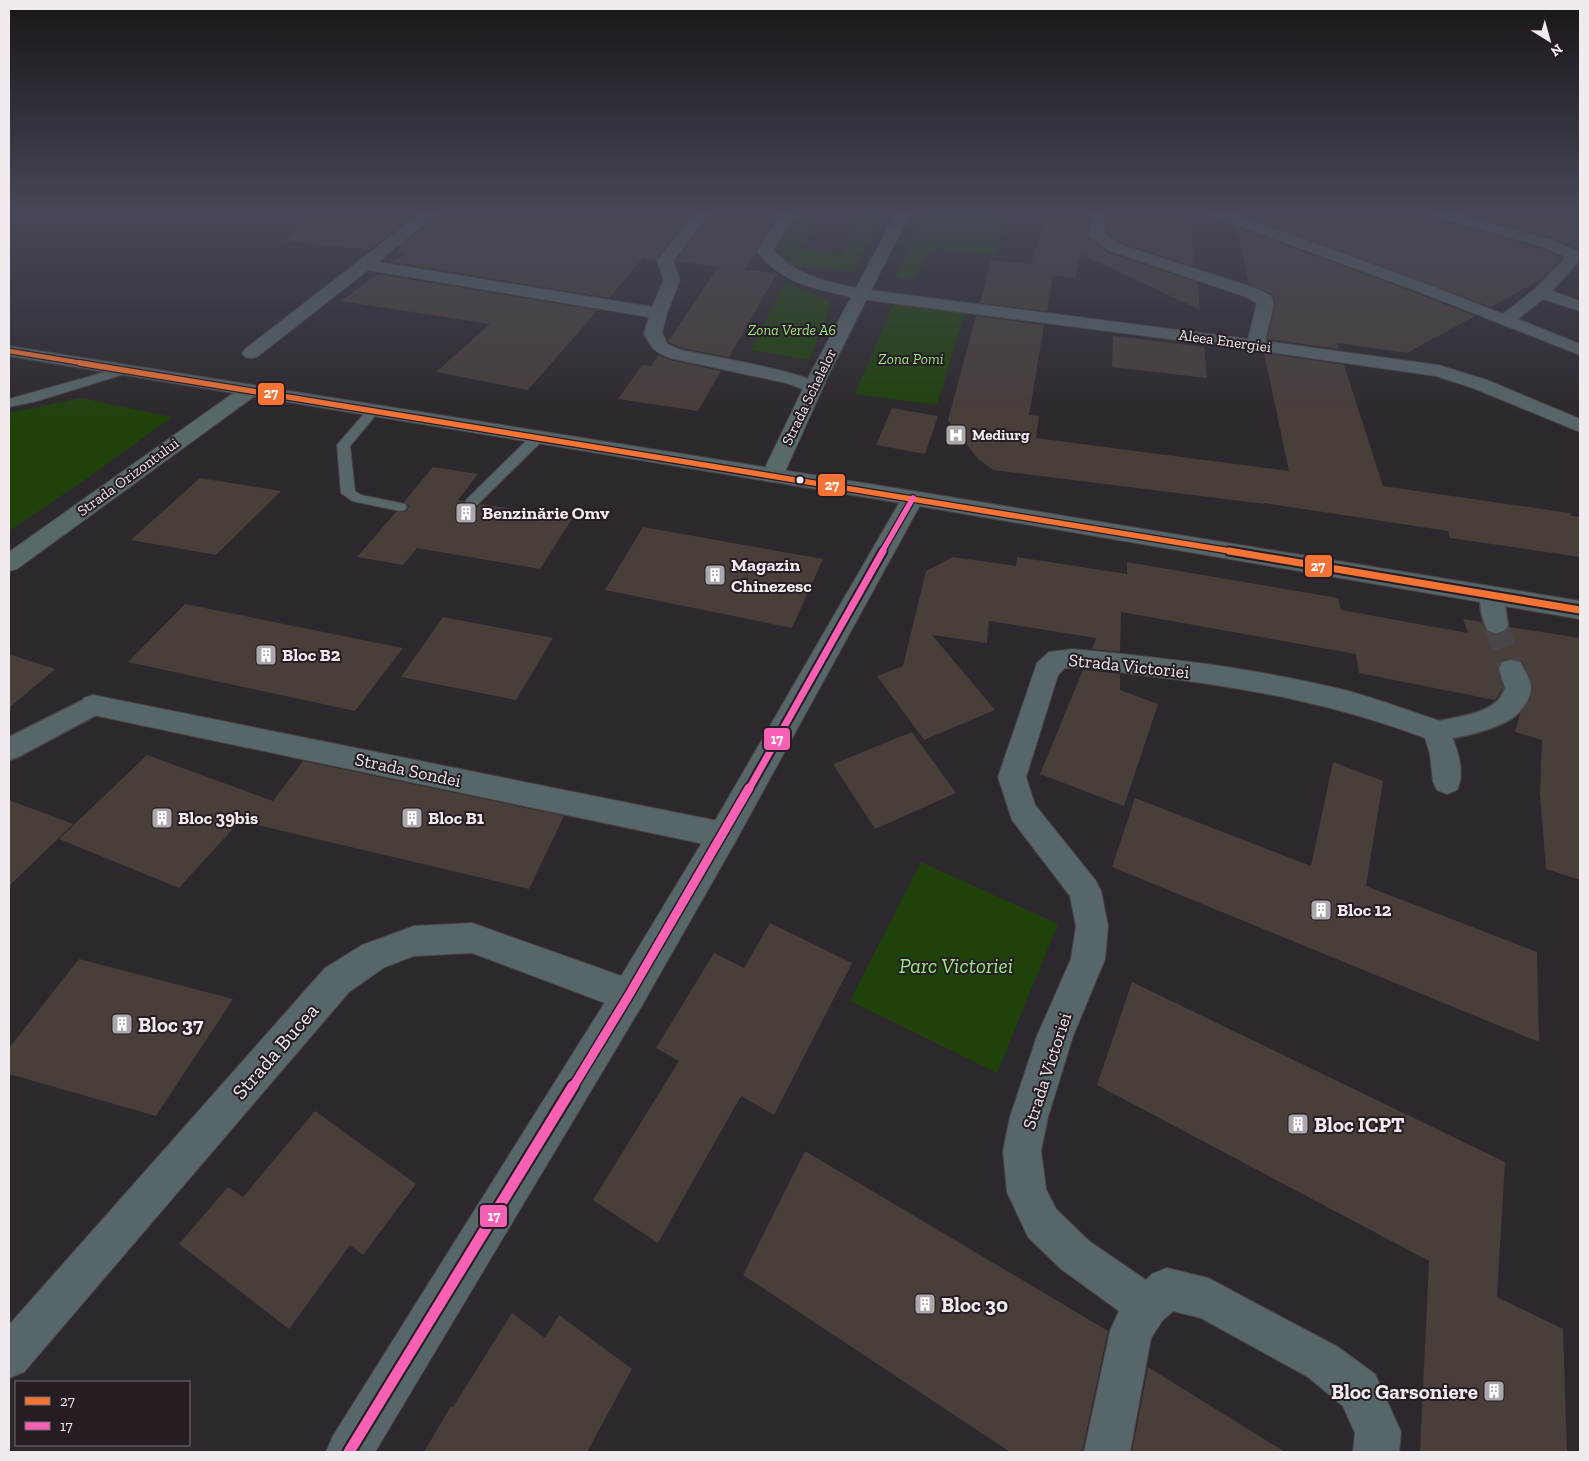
<svg xmlns="http://www.w3.org/2000/svg" width="1589" height="1461" font-family="'Zilla Slab',serif">
<style>
.green{fill:#1f420b}
.building{fill:#483e3a}
.lines{fill:none;stroke-linecap:round;stroke-linejoin:round}
.pedestrian-tunnel{stroke:#4a454a;stroke-width:24;stroke-dasharray:24 12;stroke-linecap:butt}
.service-casing{stroke:#484447;stroke-width:2}
.pedestrian-casing{stroke:#484447;stroke-width:3}
.minor-casing{stroke:#484447;stroke-width:2}
.tertiary-casing{stroke:#484447;stroke-width:2}
.secondary-casing{stroke:#484447;stroke-width:2}
.primary-casing{stroke:#484447;stroke-width:2}
.service{fill:#576668;fill-rule:evenodd}
.pedestrian{fill:#576668;fill-rule:evenodd}
.minor{fill:#576668;fill-rule:evenodd}
.tertiary{fill:#576668;fill-rule:evenodd}
.secondary{fill:#58696a;fill-rule:evenodd}
.primary{fill:#566568;fill-rule:evenodd}
.bus-1-far2-casing{stroke:#251c24;stroke-width:7}
.bus-1-far1-casing{stroke:#251c24;stroke-width:8}
.bus-1-casing{stroke:#251c24;stroke-width:11}
.bus-2-far3-casing{stroke:#251c24;stroke-width:8}
.bus-2-far2-casing{stroke:#251c24;stroke-width:11}
.bus-2-far1-casing{stroke:#251c24;stroke-width:12}
.bus-2-casing{stroke:#251c24;stroke-width:15}
.bus-1-far2{stroke:#f57335;stroke-width:4.5}
.bus-1-far1{stroke:#f57335;stroke-width:5.5}
.bus-1{stroke:#f57335;stroke-width:7}
.bus-2-far3{stroke:#f860b3;stroke-width:5.5}
.bus-2-far2{stroke:#f860b3;stroke-width:7}
.bus-2-far1{stroke:#f860b3;stroke-width:9}
.bus-2{stroke:#f860b3;stroke-width:11}
.bus-dot{fill:#f1ebf0;stroke:#251c24;stroke-width:2}
.labels{text-anchor:middle;dominant-baseline:central;stroke-width:4;stroke-linejoin:round;paint-order:stroke}
.far-park-label{font-size:15px;font-style:italic;fill:#9de97f;stroke:#251c24}
.far-street-label{font-size:15px;fill:#f1ebf0;stroke:#251c24}
.far-poi-label{font-size:15px;font-weight:bold;fill:#f1ebf0;stroke:#251c24;text-anchor:start}
.poi-label{font-size:18px;font-weight:bold;fill:#f1ebf0;stroke:#251c24;text-anchor:start}
.street-label{font-size:18px;fill:#f1ebf0;stroke:#251c24}
.near-park-label{font-size:21px;font-style:italic;fill:#9de97f;stroke:#251c24}
.near-poi-label{font-size:21px;font-weight:bold;fill:#f1ebf0;stroke:#251c24;text-anchor:start}
.near-street-label{font-size:21px;fill:#f1ebf0;stroke:#251c24}
.line-badge{stroke:#251c24;stroke-width:2}
.badge-label{font-size:14px;text-anchor:middle;font-weight:bold;fill:#fff}
</style>
<rect width="100%" height="100%" fill="#2d282d"/>
<g class="green">
<polygon points="862,213 883,213 854,272 789,265 772,254 796,215 818,218 801,249 841,255"/>
<polygon points="927,213 982,213 1006,220 995,255 936,250 926,256 915,279 896,278 923,215"/>
<polygon points="785,283 831,302 810,360 751,350"/>
<polygon points="893,304 965,313 937,405 855,394"/>
<polygon points="81,398 172,417 82,482 9,531 9,413"/>
<polygon points="921,862 1058,924 997,1073 850,1001"/>
</g>
<g class="building">
<polygon points="321,213 418,213 369,250 283,241"/>
<polygon points="440,213 692,213 656,260 643,258 609,298 392,262 404,254 392,253"/>
<polygon points="712,213 780,213 755,250 756,253 745,270 777,273 729,357 682,348 668,342 718,267 675,261"/>
<polygon points="1046,213 1088,213 1088,238 1107,252 1197,282 1200,310 1081,254 1075,278 1053,275 1047,311 980,303 991,260 1031,264"/>
<polygon points="1106,213 1189,213 1195,267 1119,242 1107,233"/>
<polygon points="1238,213 1294,213 1322,223 1340,213 1391,213 1421,223 1424,221 1449,228 1450,223 1543,249 1562,258 1542,279 1491,307"/>
<polygon points="1462,213 1578,213 1576,223 1580,224 1580,252 1579,249 1554,239"/>
<polygon points="1237,227 1416,293 1475,316 1407,353 1337,343 1339,349 1267,339 1276,303 1272,294 1249,284"/>
<polygon points="378,274 598,310 528,390 436,372 490,324 341,301"/>
<polygon points="976,316 1044,325 1029,415 1039,416 1036,438 1289,471 1264,353 1344,365 1383,486 1570,513 1572,516 1580,517 1580,557 1450,538 1448,531 1264,503 1264,504 993,470 978,459 948,420"/>
<polygon points="1113,336 1204,347 1207,378 1112,367"/>
<polygon points="659,355 670,360 721,371 698,411 618,399 642,365 651,366"/>
<polygon points="892,408 938,416 925,454 876,445"/>
<polygon points="433,467 478,474 458,500 464,501 467,507 477,507 481,504 572,519 540,569 417,548 403,565 357,557 396,512 407,511 409,506 404,502"/>
<polygon points="200,478 281,491 216,555 131,540"/>
<polygon points="643,527 823,559 792,628 605,590"/>
<polygon points="953,557 1016,566 1017,557 1127,574 1127,562 1338,598 1341,610 1468,633 1463,619 1482,622 1486,632 1496,635 1504,633 1509,627 1580,638 1580,880 1546,869 1540,794 1542,740 1515,732 1520,714 1530,699 1533,687 1522,661 1511,658 1502,660 1497,668 1503,688 1495,700 1359,673 1356,654 1121,612 1120,652 1092,649 1096,638 989,621 987,643 932,635 995,710 924,740 877,676 903,666 926,571"/>
<polygon points="185,604 403,648 355,711 128,662"/>
<polygon points="443,617 553,638 516,700 401,677"/>
<polygon points="9,654 55,669 9,708"/>
<polygon points="1083,670 1120,674 1120,690 1158,704 1124,806 1040,774"/>
<polygon points="912,732 956,793 875,829 833,764"/>
<polygon points="147,755 273,801 303,761 564,816 529,889 240,821 179,888 59,839"/>
<polygon points="1333,762 1383,781 1366,886 1537,952 1539,1042 1112,867 1135,798 1311,866"/>
<polygon points="9,800 73,824 9,886"/>
<polygon points="770,923 852,963 774,1115 741,1096 658,1243 593,1200 679,1061 656,1048 714,953 744,968"/>
<polygon points="79,959 233,999 156,1116 9,1074 9,1048"/>
<polygon points="1132,982 1505,1162 1497,1297 1563,1329 1567,1452 1420,1452 1429,1261 1097,1085"/>
<polygon points="315,1111 416,1184 363,1255 350,1245 289,1329 179,1244 228,1187 243,1197"/>
<polygon points="805,1151 1108,1331 1082,1452 1010,1452 743,1275"/>
<polygon points="512,1313 545,1338 559,1315 632,1369 587,1452 424,1452 451,1406 453,1407"/>
<polygon points="1148,1367 1285,1452 1132,1452"/>
</g>
<g class="lines">
<polyline class="pedestrian-tunnel" points="1496,625 1511,669"/>
<g class="service-casing">
<g id="service">
<polygon points="127,366 133,370 131,372 37,401 9,407 9,399"/>
<polygon points="373,407 379,411 350,446 355,491 361,495 405,504 407,507 405,510 400,511 352,501 341,493 337,445 369,408"/>
<polygon points="537,434 542,435 543,438 542,441 477,505 467,505 465,502 467,499 532,435"/>
</g>
</g>
<g class="pedestrian-casing">
<g id="pedestrian">
<path d="M1491 587 1499 589 1503 595 1508 625 1504 631 1496 633 1488 631C1482 621 1477 599 1483 589Z"/>
<path d="M1511 660 1520 662C1524 669 1530 679 1531 687 1531 697 1524 708 1517 714 1504 728 1444 744 1427 738L1423 731 1427 724C1451 716 1497 717 1505 688L1499 669 1502 662Z"/>
<polygon points="93,695 102,698 106,705 102,712 18,757 9,760 9,737"/>
</g>
</g>
<g class="minor-casing">
<g id="minor">
<path d="M421 213H438L378 262 652 307 664 280 657 261 695 213H710L673 261 680 280 667 313 662 333 667 344 681 350C704 355 814 373 823 387L821 391 814 393 786 383 670 358C653 351 652 349 644 333L649 317 368 270 257 357 251 358 245 357 242 353 245 349Z"/>
<path d="M782 213H796L773 250C798 277 826 281 860 289L1248 339 1257 303 1246 297 1108 250 1089 236 1090 213H1104L1105 234 1118 244 1258 289 1271 296 1274 304 1265 341 1438 365 1487 380 1580 419V432L1473 388 1436 376 1255 350 860 299C823 290 781 285 757 251Z"/>
<polygon points="1210,213 1232,213 1429,285 1503,314 1535,289 1564,259 1564,256 1544,247 1431,216 1429,213 1454,213 1554,241 1578,251 1580,260 1552,291 1580,301 1580,311 1543,299 1518,319 1580,344 1580,355 1417,291 1212,216"/>
<path d="M1073 649C1165 658 1258 668 1348 691 1381 700 1413 712 1446 723 1455 742 1467 771 1457 790L1447 794 1437 790 1433 782 1430 754 1425 738C1335 704 1243 687 1148 676 1121 673 1092 666 1065 668L1058 675 1026 777 1035 805 1096 881 1101 891 1108 926 1105 959 1073 1036 1048 1117 1041 1151 1046 1189 1056 1209 1089 1241 1146 1280 1152 1274 1167 1268 1208 1278 1338 1347 1375 1374 1401 1432 1399 1452H1353L1355 1433 1343 1406 1308 1377 1201 1318 1173 1311 1162 1321 1151 1338 1130 1452H1084L1110 1331 1119 1311 1061 1269 1028 1237 1007 1192 1003 1151 1010 1117 1037 1036 1071 959 1076 926 1070 896 1012 820 998 777 1037 663 1049 652Z"/>
<polygon points="93,695 723,822 734,826 738,835 734,844 723,848 93,715 84,712 80,705 84,698"/>
<polygon points="472,923 641,983 646,995 641,1007 629,1012 472,953 414,956 385,967 349,992 24,1372 9,1378 9,1325 325,968 362,945 414,926"/>
</g>
</g>
<g class="tertiary-casing">
<polygon id="tertiary" points="913,491 921,493 924,498 734,844 641,1007 375,1452 326,1452 333,1436 617,983 712,826 902,498 905,493"/>
</g>
<g class="secondary-casing">
<g id="secondary">
<polygon points="896,213 910,213 828,376 783,476 779,481 772,482 765,481 761,476 809,376"/>
<polygon points="249,385 256,387 259,391 256,395 17,569 9,571 9,552 242,387"/>
</g>
</g>
<g class="primary-casing">
<polygon id="primary" points="9,346 913,491 1580,601 1580,619 913,505 9,356"/>
</g>
<use href="#service" class="service"/>
<use href="#pedestrian" class="pedestrian"/>
<use href="#minor" class="minor"/>
<use href="#tertiary" class="tertiary"/>
<use href="#secondary" class="secondary"/>
<use href="#primary" class="primary"/>
<g class="bus-1-far2-casing">
<polyline id="bus-1-far2" points="9,351 88,364"/>
</g>
<g class="bus-1-far1-casing">
<polyline id="bus-1-far1" points="80,363 1236,552"/>
</g>
<g class="bus-1-casing">
<polyline id="bus-1" points="1229,551 1580,610"/>
</g>
<g class="bus-2-far3-casing">
<polyline id="bus-2-far3" points="882,552 913,498"/>
</g>
<g class="bus-2-far2-casing">
<polyline id="bus-2-far2" points="749,789 883,551"/>
</g>
<g class="bus-2-far1-casing">
<polyline id="bus-2-far1" points="573,1087 629,995 749,788"/>
</g>
<g class="bus-2-casing">
<polyline id="bus-2" points="349,1452 573,1086"/>
</g>
<use href="#bus-1-far2" class="bus-1-far2"/>
<use href="#bus-1-far1" class="bus-1-far1"/>
<use href="#bus-1" class="bus-1"/>
<use href="#bus-2-far3" class="bus-2-far3"/>
<use href="#bus-2-far2" class="bus-2-far2"/>
<use href="#bus-2-far1" class="bus-2-far1"/>
<use href="#bus-2" class="bus-2"/>
</g>
<linearGradient id="sky" x2="0" y2="1"><stop stop-color="#191619"/><stop offset="0.51" stop-color="#464857"/><stop offset="1" stop-color="#464857" stop-opacity="0"/></linearGradient>
<rect width="1589" height="418" fill="url(#sky)"/>
<defs>
<g id="hospital-square" transform="scale(1.125)"><rect x="-9" y="-9" width="18" height="18" rx="4" fill="#aca7ac" stroke="#251c24"/><path d="M-5-5h3v3.5h4V-5h3V5h-3V1.5h-4V5h-3Z" fill="#fff"/></g>
<g id="building-square" transform="scale(1.125)"><rect x="-9" y="-9" width="18" height="18" rx="4" fill="#aca7ac" stroke="#251c24"/><path d="M-4-6H4V6H1V3H-1V6H-4ZM-2.5-4.3h1.7v1.8h-1.7ZM.8-4.3h1.7v1.8H.8ZM-2.5-1h1.7V.8h-1.7ZM.8-1h1.7V.8H.8Z" fill="#fff"/></g>
</defs>
<g fill-rule="evenodd">
<use href="#hospital-square" x="956" y="435"/>
<use href="#building-square" x="466" y="513"/>
<use href="#building-square" x="715" y="575"/>
<use href="#building-square" x="266" y="655"/>
<use href="#building-square" x="162" y="818"/>
<use href="#building-square" x="412" y="818"/>
<use href="#building-square" x="1321" y="910"/>
<use href="#building-square" x="122" y="1024"/>
<use href="#building-square" x="1298" y="1124"/>
<use href="#building-square" x="925" y="1304"/>
<use href="#building-square" x="1494" y="1391"/>
</g>
<circle class="bus-dot" cx="800" cy="480" r="4.5"/>
<g class="labels">
<g class="far-park-label">
<text x="792" y="330">Zona Verde A6</text>
<text x="911" y="359">Zona Pomi</text>
</g>
<g class="far-street-label">
<text transform="translate(1225 341) rotate(8)">Aleea Energiei</text>
<text transform="translate(809 397) rotate(-64)">Strada Schelelor</text>
<text transform="translate(128 477) rotate(-36)">Strada Orizontului</text>
</g>
<g class="far-poi-label">
<text x="972" y="435">Mediurg</text>
</g>
<g class="poi-label">
<text x="482" y="513">Benzinărie Omv</text>
<text x="731" y="565">Magazin<tspan x="731" dy="21">Chinezesc</tspan></text>
<text x="282" y="655">Bloc B2</text>
<text x="178" y="818">Bloc 39bis</text>
<text x="428" y="818">Bloc B1</text>
<text x="1337" y="910">Bloc 12</text>
</g>
<g class="street-label">
<text transform="translate(1129 666) rotate(6)">Strada Victoriei</text>
<text transform="translate(408 770) rotate(12)">Strada Sondei</text>
<text transform="translate(1047 1071) rotate(-72)">Strada Victoriei</text>
</g>
<g class="near-park-label">
<text x="956" y="965">Parc Victoriei</text>
</g>
<g class="near-poi-label">
<text x="138" y="1024">Bloc 37</text>
<text x="1314" y="1124">Bloc ICPT</text>
<text x="941" y="1304">Bloc 30</text>
<text x="1478" y="1391" text-anchor="end">Bloc Garsoniere</text>
</g>
<g class="near-street-label">
<text transform="translate(275 1051) rotate(-49)">Strada Bucea</text>
</g>
</g>
<g class="line-badge">
<rect x="257" y="382" width="28" height="24" rx="5" fill="#f57335"/>
<rect x="817" y="473" width="29" height="24" rx="5" fill="#f57335"/>
<rect x="1304" y="554" width="29" height="24" rx="5" fill="#f57335"/>
<rect x="763" y="727" width="28" height="24" rx="5" fill="#f860b3"/>
<rect x="479" y="1204" width="29" height="24" rx="5" fill="#f860b3"/>
</g>
<g class="badge-label">
<text x="271" y="398">27</text>
<text x="832" y="490">27</text>
<text x="1318" y="571">27</text>
<text x="777" y="744">17</text>
<text x="494" y="1221">17</text>
</g>
<rect width="1589" height="1461" fill="none" stroke="#f1ebf0" stroke-width="20"/>
<rect x="15" y="1381" width="175" height="65" fill="#251c24" stroke="#776f76"/>
<rect x="25" y="1397" width="25" height="8" fill="#f57335" stroke="#776f76"/>
<text x="60" y="1406" font-size="15" fill="#f1ebf0">27</text>
<rect x="25" y="1422" width="25" height="8" fill="#f860b3" stroke="#776f76"/>
<text x="60" y="1431" font-size="15" fill="#f1ebf0">17</text>
<g transform="translate(1549 40) rotate(143)" stroke="#251c24" stroke-width="4" paint-order="stroke">
<path d="M0-4L9 19L0 12L-9 19Z" fill="#f1ebf0"/>
<text y="-8" font-size="14" font-weight="bold" text-anchor="middle" fill="#f1ebf0">N</text>
</g>
</svg>
